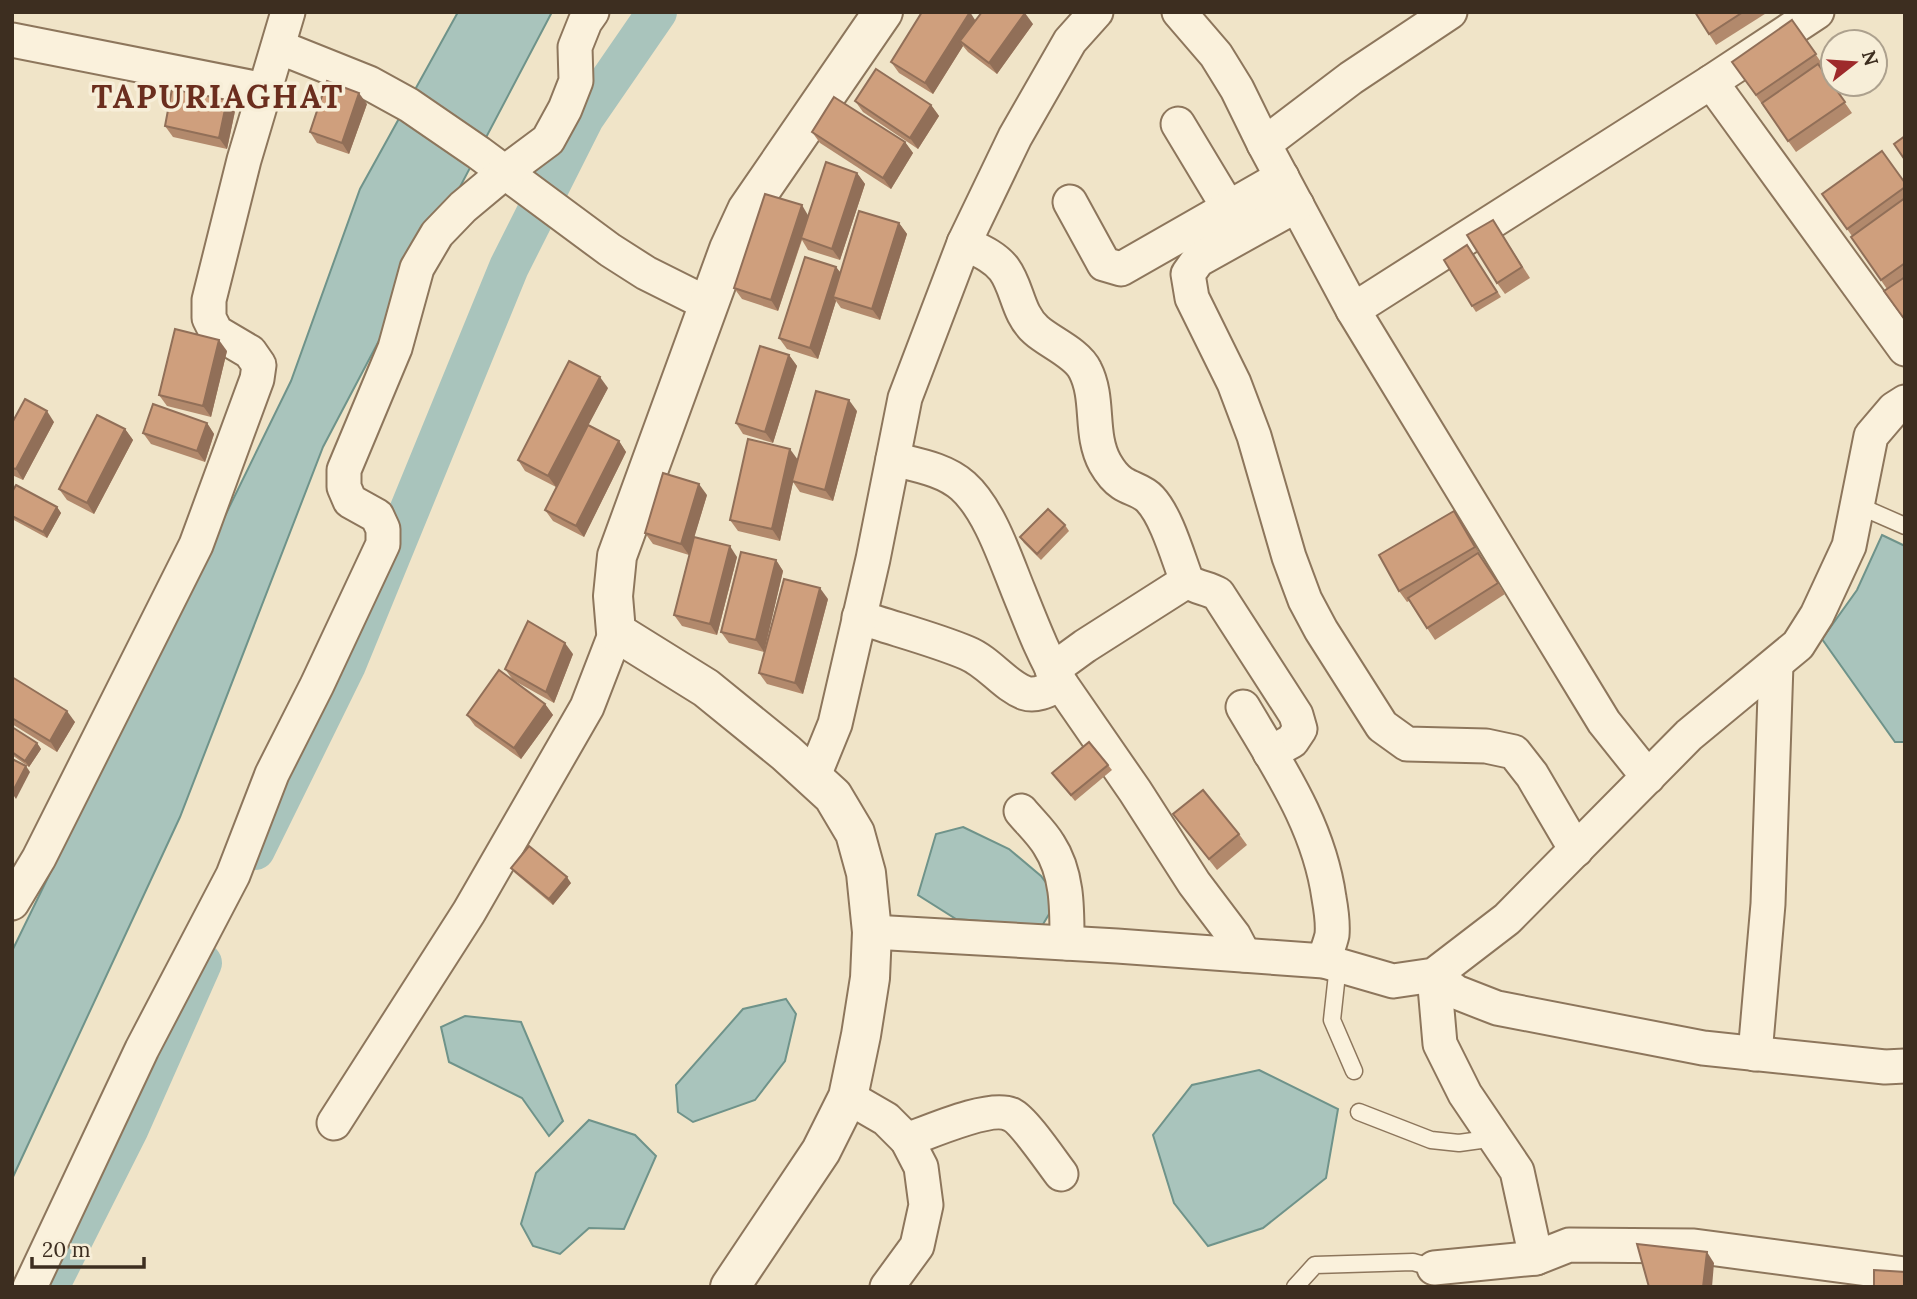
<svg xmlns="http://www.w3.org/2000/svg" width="1917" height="1299" font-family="Lora,serif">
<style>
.water{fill:#a9c4bc;stroke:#6f938a;stroke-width:2}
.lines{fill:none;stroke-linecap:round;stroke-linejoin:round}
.canal{stroke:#a9c4bc;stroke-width:40}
.service-casing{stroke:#8d765c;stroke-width:19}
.minor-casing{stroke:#8d765c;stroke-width:37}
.tertiary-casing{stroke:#8d765c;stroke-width:42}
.service{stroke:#faf1dc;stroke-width:16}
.minor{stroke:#faf1dc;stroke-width:33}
.tertiary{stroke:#faf1dc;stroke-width:38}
.wall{fill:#b2896c}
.shaded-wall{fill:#916f58}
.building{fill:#cf9f7d;stroke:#916f58;stroke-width:2}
.labels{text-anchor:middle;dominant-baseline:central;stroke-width:7;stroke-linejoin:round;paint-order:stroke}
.district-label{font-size:32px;font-weight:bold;letter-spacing:2px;fill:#6b2e1e;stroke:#f7eed8}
</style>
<rect width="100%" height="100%" fill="#f0e4c8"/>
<g class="water">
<polygon points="458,12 552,12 323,447 180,817 12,1179 12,951 291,381 360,189"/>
<polygon points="1882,535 1905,546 1905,742 1895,742 1822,639 1857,590"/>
<polygon points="963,827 1009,849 1041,876 1058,899 1042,926 956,919 918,895 936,834"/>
<polygon points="786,999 796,1014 785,1061 755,1100 693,1122 678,1112 676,1085 743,1009"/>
<polygon points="465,1016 521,1022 563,1121 549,1136 522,1098 449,1062 441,1027"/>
<polygon points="1259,1070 1338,1109 1326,1178 1263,1228 1208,1246 1174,1203 1153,1135 1192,1085"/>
<polygon points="589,1120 635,1135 656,1156 624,1229 589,1228 560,1254 533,1246 521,1224 536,1173"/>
</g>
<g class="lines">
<g class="canal">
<polyline points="255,850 346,665 509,267 584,118 657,12"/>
<polyline points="49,1287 129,1128 202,963"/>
</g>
<g class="service-casing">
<g id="service">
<polyline points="1857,505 1905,526"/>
<polyline points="1338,965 1332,1020 1354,1071"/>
<polyline points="1359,1112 1431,1140 1459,1143 1495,1138"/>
<polyline points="1295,1287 1315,1265 1413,1262 1434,1268"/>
</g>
</g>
<g class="minor-casing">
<g id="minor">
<polyline points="1179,12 1216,55 1237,89 1264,144 1353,310 1604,722 1648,777"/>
<polyline points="12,40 265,90"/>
<polyline points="279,47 369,83 409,105 479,153 610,250 646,273 710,305"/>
<polyline points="1711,82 1905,349"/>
<polyline points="1178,124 1228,207"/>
<polyline points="1264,144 1351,78 1450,12"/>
<polyline points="1070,202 1104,264 1121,269 1282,177"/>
<polyline points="1297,205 1198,260 1188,274 1192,298 1234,383 1254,436 1289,557 1305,600 1321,630 1382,726 1407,744 1486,746 1514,752 1532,775 1576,850"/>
<path d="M964 243C978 250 994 256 1004 269 1018 288 1017 313 1036 330 1049 342 1077 353 1085 370 1100 399 1089 434 1105 463 1109 470 1116 479 1122 483 1131 489 1143 491 1150 499 1167 517 1178 558 1187 581 1197 588 1208 588 1218 594L1296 715 1300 729 1292 741 1270 753"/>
<polyline points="1353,310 1711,82 1817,12"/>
<path d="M893 459C916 465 944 469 963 486 989 509 1005 558 1018 590 1031 622 1043 655 1061 684L1135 791 1194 883 1234 936 1244 955"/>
<path d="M859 617C894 629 934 639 967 653 989 662 1004 685 1025 693 1037 697 1050 689 1061 684"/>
<polyline points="1052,670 1085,646 1187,581"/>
<path d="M1243 707C1279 768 1319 826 1329 898 1331 909 1333 924 1332 935 1330 944 1326 953 1324 961"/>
<polyline points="813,778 835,724 873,559 905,398 964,243 1015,137 1070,41 1096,12"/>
<path d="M1021 811C1030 822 1042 833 1049 845 1068 874 1067 910 1067 943"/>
<polyline points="12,903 39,858 196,545 257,379 259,365 250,352 216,332 209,318 209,300 244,160 288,12"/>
<polyline points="872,932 1117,946 1324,961 1393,981 1434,975 1507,919 1689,735 1798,645 1817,615 1849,546 1871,436 1894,409 1905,402"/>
<polyline points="1434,975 1456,992 1497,1008 1703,1048 1885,1067 1905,1066"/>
<polyline points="1434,975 1440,1044 1465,1094 1517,1171 1536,1258"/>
<polyline points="1755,1054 1768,904 1776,664"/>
<polyline points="848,1097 886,1119 907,1140 921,1167 926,1205 917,1246 887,1287"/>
<polyline points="334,1123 469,912 587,707 616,632"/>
<path d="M907 1140C929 1132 992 1104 1012 1115 1024 1121 1051 1161 1061 1174"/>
<polyline points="1434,1268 1536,1258 1569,1245 1694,1246 1905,1274"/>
<polyline points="30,1287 142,1049 233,875 272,774 317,685 383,544 383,529 377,516 350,501 344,487 344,470 395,348 417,268 437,234 463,207 505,172 548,140 565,109 576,81 575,47 585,22 592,12"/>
</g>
</g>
<g class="tertiary-casing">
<polyline id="tertiary" points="730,1287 821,1151 848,1097 861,1035 870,978 872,932 866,873 855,833 833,796 786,753 706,688 616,632 613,596 617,556 729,249 747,210 883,12"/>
</g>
<use href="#service" class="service"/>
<use href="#minor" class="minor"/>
<use href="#tertiary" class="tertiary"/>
</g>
<g class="wall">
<polygon points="1695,12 1768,12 1716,45"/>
<polygon points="1792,20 1823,65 1820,67 1852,113 1796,152 1732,62"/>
<polygon points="975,21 1033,24 997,74 968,52 963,46 933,94 899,73 891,62"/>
<polygon points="227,100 235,111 227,149 173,137 165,126"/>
<polygon points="855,101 931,105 939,116 918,149 863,112"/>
<polygon points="367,104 349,154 317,143 310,132"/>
<polygon points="812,132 905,142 913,153 891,189 820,143"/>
<polygon points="857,173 865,184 840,260 808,250 802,240 778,311 742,299 734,288 808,215"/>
<polygon points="1905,183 1905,320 1887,289 1851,237 1852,236 1822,194"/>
<polygon points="1493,220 1530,278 1505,294 1497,283"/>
<polygon points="899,223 907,234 880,320 841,308 836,301 818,359 787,349 779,338 836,267 841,273"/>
<polygon points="1467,245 1501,297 1476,312 1472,306"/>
<polygon points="227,351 211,417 167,406 159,395"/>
<polygon points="789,355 797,366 773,443 743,434 736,423"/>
<polygon points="608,388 588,425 619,441 626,452 584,537 553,521 545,510 556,487 525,471 518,460"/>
<polygon points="857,411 833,501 800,492 793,482 780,541 738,531 730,520 798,460"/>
<polygon points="54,422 23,480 12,475 12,423"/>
<polygon points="207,423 214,434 205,462 151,444 143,433"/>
<polygon points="125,429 133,440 94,514 67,500 59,489"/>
<polygon points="12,492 57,507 61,513 47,538 12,519"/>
<polygon points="707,495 694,537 737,557 717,635 682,626 674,615 689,555 653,544 645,533"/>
<polygon points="1454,511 1462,522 1482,558 1505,594 1435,640 1409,601 1407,602 1399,591"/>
<polygon points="1065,525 1069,531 1041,560 1024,543 1020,537"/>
<polygon points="776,560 783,571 764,652 729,643 721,632"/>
<polygon points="828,599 803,694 767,684 759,673"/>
<polygon points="573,654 554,703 513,680 505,669"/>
<polygon points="12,677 75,722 57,752 12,724"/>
<polygon points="545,704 553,715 521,759 475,726 467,715"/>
<polygon points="12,727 37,743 41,749 29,767 12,755"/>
<polygon points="1108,765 1112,770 1075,801 1052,773"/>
<polygon points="1173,814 1239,834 1247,845 1217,870"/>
<polygon points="511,868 571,883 553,905 515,873"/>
</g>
<g class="shaded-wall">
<polygon points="970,12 977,23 960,41 963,46 933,94 925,83"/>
<polygon points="1025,13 1033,24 997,74 989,63"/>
<polygon points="359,93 367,104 349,154 342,143"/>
<polygon points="227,100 235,111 227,149 219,138"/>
<polygon points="931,105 939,116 918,149 910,138"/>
<polygon points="905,142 913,153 891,189 883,178"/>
<polygon points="857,173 865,184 840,260 832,249"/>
<polygon points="802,205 809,217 778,311 771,300"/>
<polygon points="899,223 907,234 880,320 872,309"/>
<polygon points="836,267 844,278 833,297 836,301 818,359 810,348"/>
<polygon points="219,340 227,351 211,417 203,406"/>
<polygon points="789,355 797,366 773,443 765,432"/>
<polygon points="600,377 608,388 556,487 548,476"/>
<polygon points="849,400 857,411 833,501 825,490"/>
<polygon points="47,411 54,422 23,480 16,469"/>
<polygon points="207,423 214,434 205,462 197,451"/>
<polygon points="125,429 133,440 94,514 87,503"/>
<polygon points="619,441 626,452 584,537 576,526"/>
<polygon points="790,449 798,460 780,541 772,529"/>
<polygon points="699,484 707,495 689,555 681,544"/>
<polygon points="57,507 61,513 47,538 43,532"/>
<polygon points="1454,511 1462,522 1482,558 1475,547"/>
<polygon points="730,546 737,557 717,635 710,624"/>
<polygon points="776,560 783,571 764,652 756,640"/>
<polygon points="820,588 828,599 803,694 795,683"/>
<polygon points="565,643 573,654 554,703 546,692"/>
<polygon points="545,704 553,715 521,759 514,748"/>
<polygon points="67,711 75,722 57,752 50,741"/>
<polygon points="37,743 41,749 29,767 25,761"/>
<polygon points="26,766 30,772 16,799 12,793"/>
<polygon points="567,877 571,883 553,905 549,899"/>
<polygon points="1707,1252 1714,1263 1712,1287 1703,1287"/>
</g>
<g class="building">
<polygon points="922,12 970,12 925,83 891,62"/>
<polygon points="982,12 1025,13 989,63 960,41"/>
<polygon points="1695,12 1743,12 1709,34"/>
<polygon points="1792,20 1816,54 1756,95 1732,62"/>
<polygon points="1818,64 1845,102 1788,141 1762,103"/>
<polygon points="876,69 931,105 910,138 855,101"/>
<polygon points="327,81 359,93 342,143 310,132"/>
<polygon points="172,89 227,100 219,138 165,126"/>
<polygon points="834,97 905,142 883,178 812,132"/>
<polygon points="1905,136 1905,160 1894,144"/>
<polygon points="1882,151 1905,183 1905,187 1847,229 1822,194"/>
<polygon points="826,162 857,173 832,249 801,238"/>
<polygon points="765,194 802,205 771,300 734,288"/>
<polygon points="1905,198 1905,263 1881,280 1851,237"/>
<polygon points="859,211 899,223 872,309 833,297"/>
<polygon points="1493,220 1522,267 1497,283 1467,235"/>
<polygon points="1467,245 1497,292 1472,306 1444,260"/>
<polygon points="805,257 836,267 810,348 779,338"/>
<polygon points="1905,277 1905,320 1884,291"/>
<polygon points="175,329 219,340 203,406 159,395"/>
<polygon points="760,346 789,355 765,432 736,423"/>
<polygon points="569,361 600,377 548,476 518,460"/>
<polygon points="816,391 849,400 825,490 792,481"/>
<polygon points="25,399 47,411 16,469 12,468 12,423"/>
<polygon points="153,404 207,423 197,451 143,433"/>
<polygon points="97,415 125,429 87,503 59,489"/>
<polygon points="588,425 619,441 576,526 545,510"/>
<polygon points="748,439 790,449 772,529 730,520"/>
<polygon points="663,473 699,484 681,544 645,533"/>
<polygon points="16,485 57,507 43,532 12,516 12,492"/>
<polygon points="1048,509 1065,525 1037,554 1020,537"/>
<polygon points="1454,511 1475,547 1399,591 1379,555"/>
<polygon points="694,537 730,546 710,624 674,615"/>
<polygon points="741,552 776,560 756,640 721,632"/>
<polygon points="1478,553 1498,583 1427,628 1408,598"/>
<polygon points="784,579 820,588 795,683 759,673"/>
<polygon points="528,621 565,643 546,692 505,669"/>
<polygon points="499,670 545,704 514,748 467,715"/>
<polygon points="12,677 67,711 50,741 12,718"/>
<polygon points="12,727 37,743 25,761 12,752"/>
<polygon points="1089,742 1108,765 1071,795 1052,773"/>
<polygon points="12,759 26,766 12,793"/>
<polygon points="1203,790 1239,834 1209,859 1173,814"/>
<polygon points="529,846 567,877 549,899 511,868"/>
<polygon points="1637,1244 1707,1252 1703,1287 1649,1287"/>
<polygon points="1874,1270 1905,1272 1905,1287 1874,1287"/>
</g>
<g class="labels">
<g class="district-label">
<text x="218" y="96">TAPURIAGHAT</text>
</g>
</g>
<rect width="1917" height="1299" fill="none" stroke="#3d2e20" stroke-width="28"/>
<g transform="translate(1854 63) rotate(73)"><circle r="33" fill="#f7eed8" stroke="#ada18e" stroke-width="2"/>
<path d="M0-5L12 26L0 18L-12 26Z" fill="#9e2a2b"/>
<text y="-10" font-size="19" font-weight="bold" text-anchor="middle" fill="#3d2e20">N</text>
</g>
<path d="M32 1257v10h112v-10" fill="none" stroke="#3d2e20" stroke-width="3.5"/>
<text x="42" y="1257" font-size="21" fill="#3d2e20" stroke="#f7eed8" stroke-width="5" paint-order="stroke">20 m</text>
</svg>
